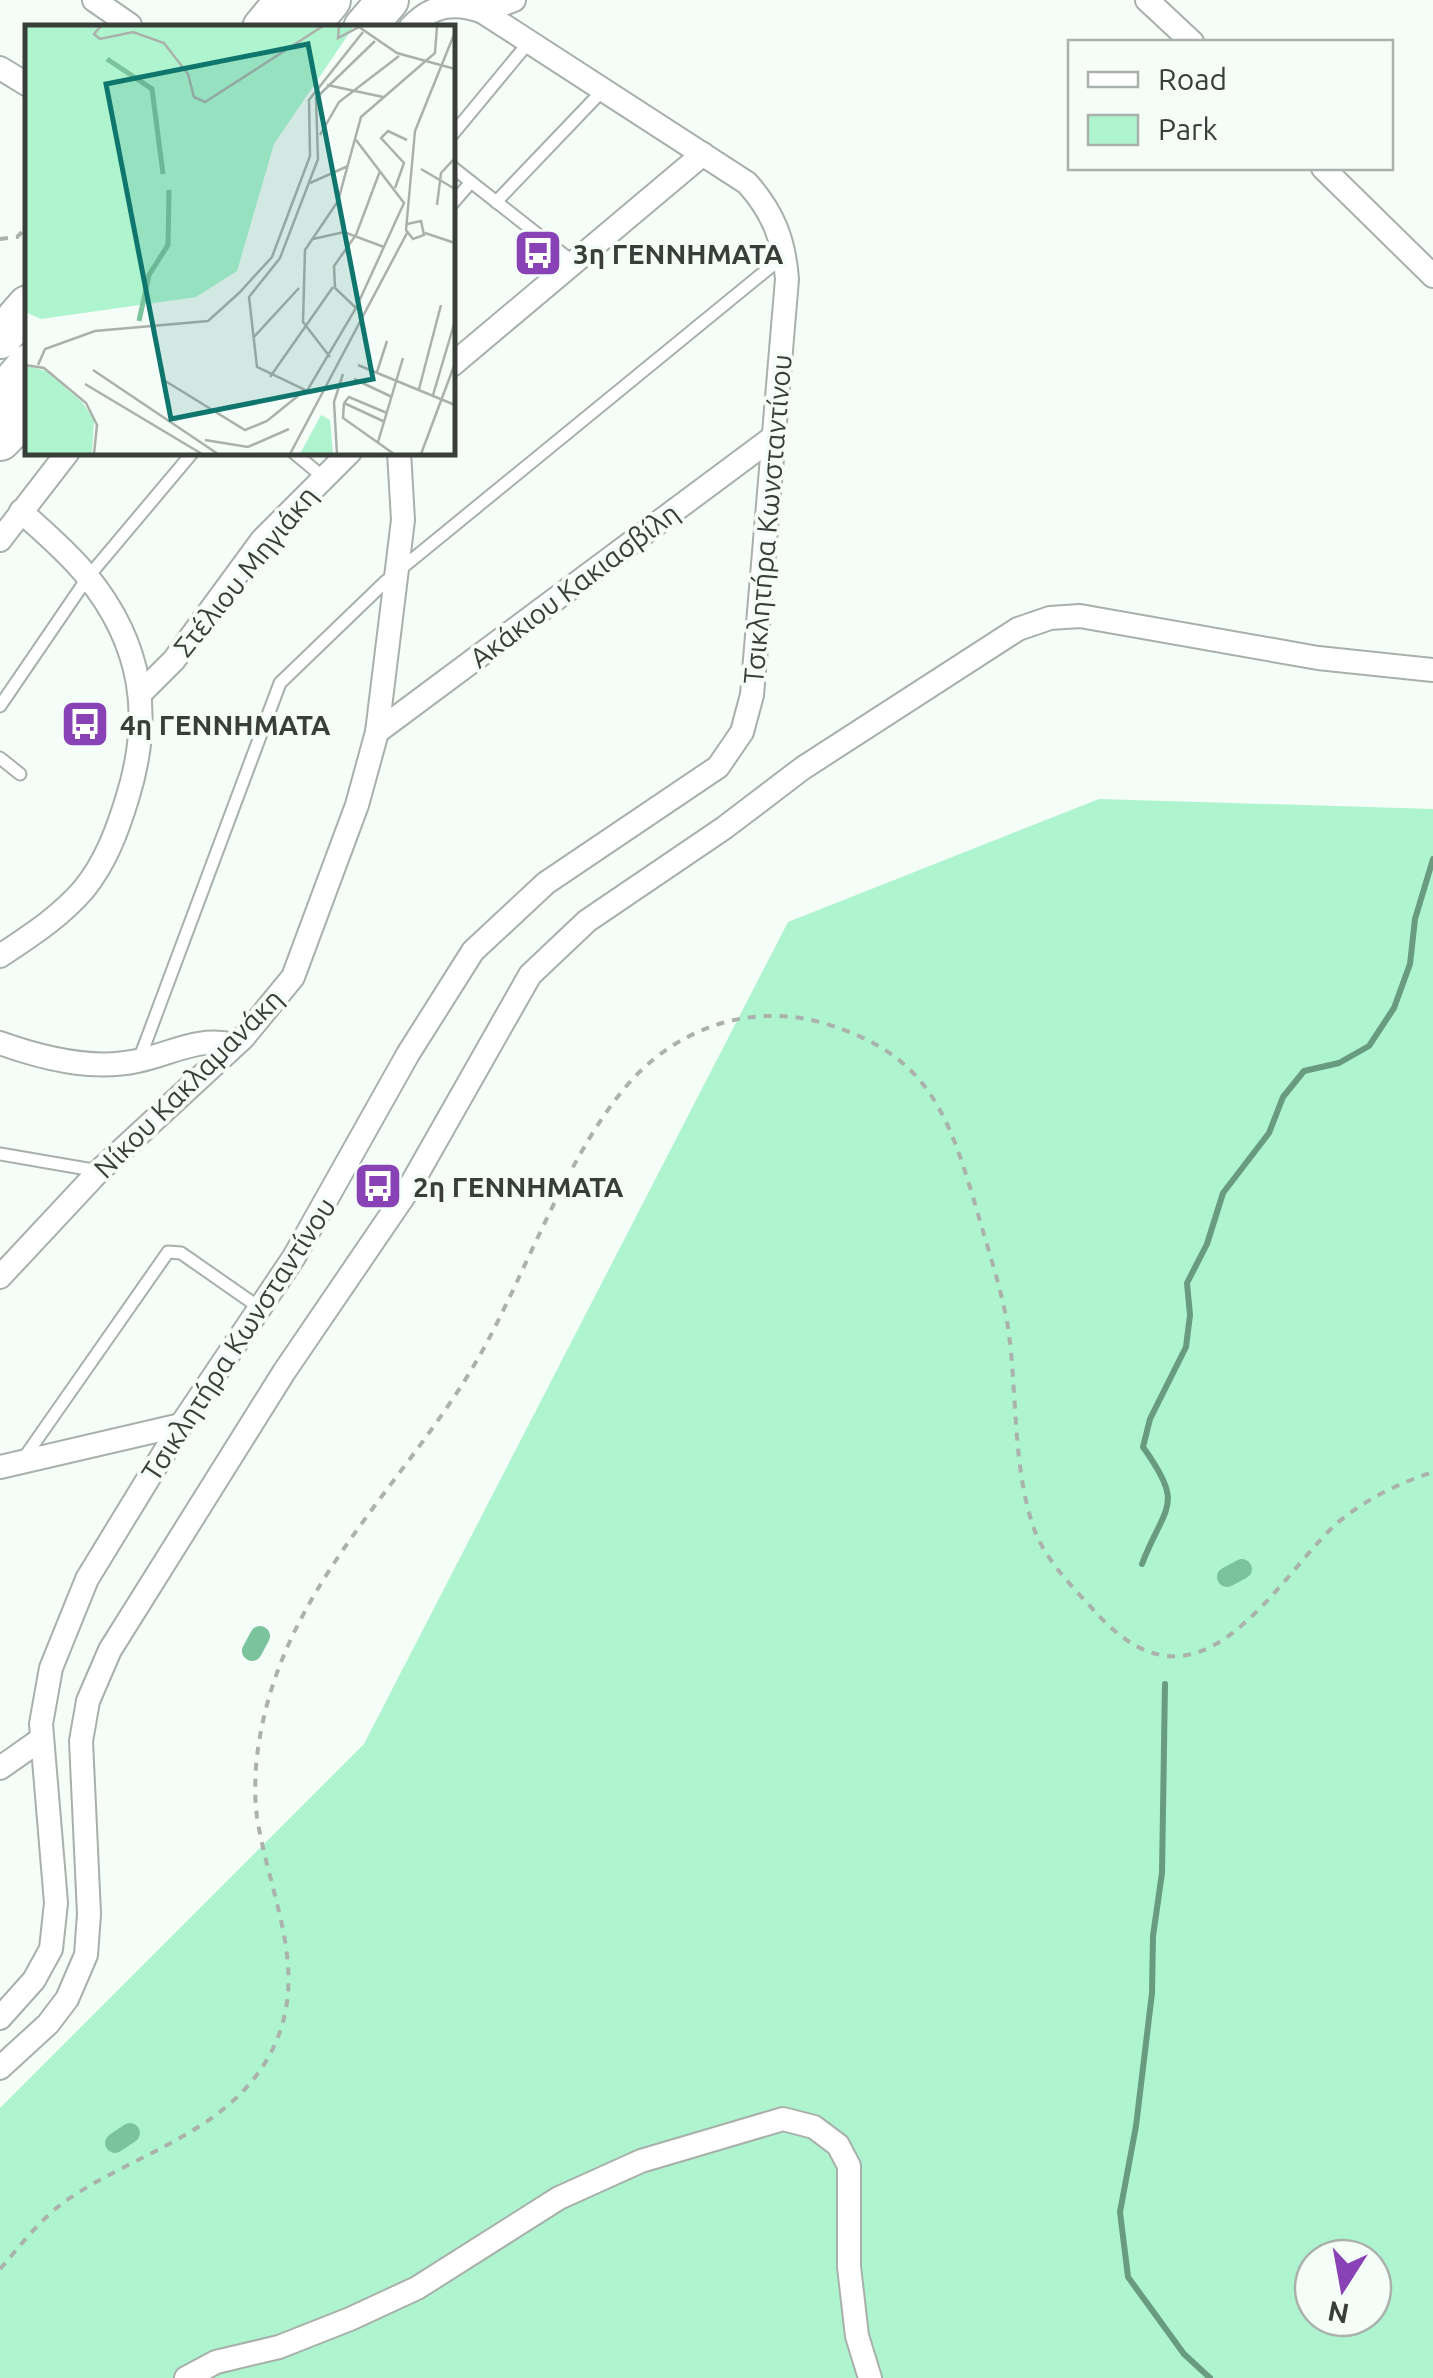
<svg xmlns="http://www.w3.org/2000/svg" width="1433" height="2378" font-family="Ubuntu,sans-serif">
<style>
.green{fill:#aef4ce;fill-rule:evenodd}
.lines{fill:none;stroke-linecap:round;stroke-linejoin:round}
.stream{stroke:#689b80;stroke-width:6}
.canal{stroke:#7bc39d;stroke-width:20}
.service-casing{stroke:#a8b0ab;stroke-width:15}
.minor-casing{stroke:#a8b0ab;stroke-width:26}
.motorway-casing{stroke:#a8b0ab;stroke-width:44}
.path{stroke:#abb1ad;stroke-width:4;stroke-dasharray:8 8;stroke-linecap:butt}
.service{stroke:#fff;stroke-width:11}
.minor{stroke:#fff;stroke-width:22}
.motorway{stroke:#fff;stroke-width:40}
.labels{text-anchor:middle;dominant-baseline:central;stroke-width:8;stroke-linejoin:round;paint-order:stroke}
.poi-label{font-size:28px;font-weight:bold;fill:#3a3e3b;stroke:#f5fdf8;text-anchor:start}
.street-label{font-size:28px;fill:#3a3e3b;stroke:#f5fdf8}
.inset-river{fill:none;stroke:#7bc39d;stroke-width:5}
.inset-road{fill:none;stroke:#aab1ac;stroke-width:2.5}
.view{fill:#0f766e;fill-opacity:0.15;stroke:#0f766e;stroke-width:5}
.inset-edge{fill:none;stroke:#3a3e3b;stroke-width:5}
</style>
<rect width="100%" height="100%" fill="#f5fdf8"/>
<path class="green" d="M1099 799 1433 809V2378H0V2108L364 1744 788 922ZM1313 2258H1373V2318H1313Z"/>
<g class="lines">
<g class="stream">
<path d="M1142 1564C1165 1504 1186 1507 1143 1447L1150 1419 1186 1347 1190 1315 1187 1283 1207 1244 1223 1193 1269 1133 1283 1097 1304 1071 1339 1063 1369 1046 1394 1008 1410 964 1415 919 1433 859"/>
<polyline points="1165,1684 1162,1873 1153,1936 1152,1993 1136,2126 1120,2212 1128,2277 1184,2354 1210,2378"/>
</g>
<g class="canal">
<polyline points="1227,1577 1242,1569"/>
<polyline points="252,1651 260,1636"/>
<polyline points="115,2143 130,2133"/>
</g>
<g class="service-casing">
<g id="service">
<polyline points="452,135 529,42"/>
<polyline points="452,167 471,182"/>
<polyline points="496,202 604,89"/>
<polyline points="452,204 471,182 573,262"/>
<polyline points="293,452 322,476"/>
<polyline points="0,706 88,577 193,452"/>
<polyline points="0,758 20,774"/>
<polyline points="139,1060 280,683 386,581 785,255"/>
<polyline points="0,1154 99,1171"/>
<polyline points="24,1458 168,1252 181,1253 260,1308"/>
</g>
</g>
<g class="minor-casing">
<g id="minor">
<polyline points="94,0 130,25"/>
<polyline points="1147,0 1192,42"/>
<polyline points="483,12 514,0"/>
<polyline points="0,68 28,85"/>
<polyline points="1323,168 1433,276"/>
<polyline points="452,365 703,154"/>
<polyline points="0,540 68,452"/>
<polyline points="142,692 174,660 262,540 350,452"/>
<polyline points="377,732 772,438"/>
<path d="M0 956C30 936 60 917 84 889 105 863 117 832 127 799 153 717 143 645 87 576 68 552 43 532 21 511"/>
<path d="M0 1043C42 1058 92 1071 137 1061 171 1054 198 1036 234 1045"/>
<polyline points="0,1277 99,1171 243,1038 293,977 357,805 377,732 403,520 399,452"/>
<polyline points="0,1467 181,1425"/>
<polyline points="0,1768 40,1740"/>
<path d="M0 2018 34 1980 51 1949 56 1903 41 1724 51 1668 87 1579 181 1425 294 1257 408 1054 473 951 546 883 718 767 742 732 752 695 787 279C784 240 773 212 747 183L483 12C455 1 431 5 410 28"/>
<polyline points="0,2068 48,2024 67,1999 86,1955 89,1914 81,1741 88,1701 110,1650 284,1372 408,1190 530,975 587,921 724,828 803,768 1018,629 1050,618 1080,616 1318,658 1433,670"/>
<polyline points="186,2378 216,2362 279,2347 350,2319 417,2288 559,2198 641,2161 783,2119 814,2127 838,2145 849,2166 849,2267 857,2336 870,2378"/>
</g>
</g>
<g class="motorway-casing">
<g id="motorway">
<polyline points="263,28 286,0"/>
<polyline points="307,28 330,0"/>
<polyline points="364,28 388,0"/>
<polyline points="0,338 28,306"/>
<polyline points="0,398 28,365"/>
<polyline points="0,440 28,411"/>
</g>
</g>
<g class="path">
<polyline points="0,239 17,237 28,226"/>
<path d="M0 2269C21 2245 41 2218 67 2200 134 2154 225 2133 268 2058 314 1977 270 1901 257 1817 253 1786 256 1752 263 1721 295 1575 409 1480 480 1355 529 1269 579 1119 654 1059 702 1020 764 1006 823 1023 930 1054 949 1116 978 1214 989 1253 1003 1293 1009 1334 1017 1397 1013 1465 1033 1526 1045 1561 1074 1588 1098 1615 1120 1638 1147 1659 1181 1656 1242 1650 1294 1563 1336 1524 1364 1500 1399 1483 1433 1472"/>
</g>
<use href="#service" class="service"/>
<use href="#minor" class="minor"/>
<use href="#motorway" class="motorway"/>
</g>
<defs>
<g id="bus-square" transform="scale(2.5)"><rect x="-9" y="-9" width="18" height="18" rx="4" fill="#8942b5" stroke="#f5fdf8"/><path d="M-5-6H5V4H4V6H2V4H-2V6H-4V4H-5ZM-3.5-4V0h7V-4ZM-3.5 1.2v1.5H-2V1.2ZM2 1.2v1.5H3.5V1.2Z" fill="#fff"/></g>
</defs>
<g fill-rule="evenodd">
<use href="#bus-square" x="538" y="253"/>
<use href="#bus-square" x="85" y="724"/>
<use href="#bus-square" x="378" y="1186"/>
</g>
<g class="labels">
<g class="poi-label">
<text x="573" y="253">3η ΓΕΝΝΗΜΑΤΑ</text>
<text x="120" y="724">4η ΓΕΝΝΗΜΑΤΑ</text>
<text x="413" y="1186">2η ΓΕΝΝΗΜΑΤΑ</text>
</g>
<g class="street-label">
<text transform="translate(767 519) rotate(-85)">Τσικλητήρα Κωνσταντίνου</text>
<text transform="translate(245 571) rotate(-51)">Στέλιου Μηγιάκη</text>
<text transform="translate(574 585) rotate(-37)">Ακάκιου Κακιασβίλη</text>
<text transform="translate(188 1083) rotate(-45)">Νίκου Κακλαμανάκη</text>
<text transform="translate(238 1339) rotate(-57)">Τσικλητήρα Κωνσταντίνου</text>
</g>
</g>
<g transform="translate(25 25)">
<rect width="430" height="430" fill="#f5fdf8"/>
<path d="M0 1H329L249 119 212 246 171 272 16 294 0 287ZM0 340 21 346 57 377 69 395 67 429H0ZM296 390 305 395 308 429H275Z" fill="#aef4ce"/>
<path class="inset-river" d="M82 34 127 64 138 149M114 296 124 250 143 220 144 165"/>
<path class="inset-road" d="M76 1 69 9 75 14 108 7 139 18 163 49 169 72 180 77 298 1M314 1 313 13 334 2 372 28 430 44M302 60 358 72M295 110 314 77 374 31M331 115 379 178 331 283 282 366 232 342 224 272 255 233 293 134 291 73 350 16M396 144 430 164M285 158 323 141M370 163 379 138 356 113 363 106 382 115M412 180 416 148 430 133M382 199 396 196 399 210 388 214 381 205 390 106 430 7M400 208 430 218M288 214 319 207 359 222M331 283 310 263 309 241 331 210 355 146M228 313 274 263M305 332 278 297 280 225 313 176 336 92 410 28 412 1M0 340 19 343 61 378 72 400 69 429M13 340 20 324 70 306 183 296 214 268 247 232 285 131 284 75 338 7M333 340 430 380M68 345 193 429M352 347 362 316M245 352 308 262M137 354 220 405 242 396 279 366M329 354 367 372M60 359 177 429M394 364 416 280M408 370 430 296M319 378 318 393 369 429M319 378 324 372 362 388M319 378 360 397M180 415 223 422 264 404M353 417 378 333M265 429 382 208M312 429 309 377 318 349M396 429 429 341"/>
<path class="view" d="M283 19 348 354 146 394 81 59Z"/>
<rect width="430" height="430" class="inset-edge"/>
</g>
<rect x="1068" y="40" width="325" height="130" fill="#f5fdf8" stroke="#aab1ac" stroke-width="2.5"/>
<rect x="1088" y="72" width="50" height="15" fill="#ffffff" stroke="#aab1ac" stroke-width="2.5"/>
<text x="1158" y="90" font-size="30" fill="#3a3e3b">Road</text>
<rect x="1088" y="115" width="50" height="30" fill="#aef4ce" stroke="#aab1ac" stroke-width="2.5"/>
<text x="1158" y="140" font-size="30" fill="#3a3e3b">Park</text>
<g transform="translate(1343 2288) rotate(191)"><circle r="48" fill="#f5fdf8" stroke="#aab1ac" stroke-width="2.5"/>
<path d="M0-8L18 38L0 25L-18 38Z" fill="#8942b5"/>
<text y="-15" font-size="28" font-weight="bold" text-anchor="middle" fill="#3a3e3b">N</text>
</g>
</svg>
